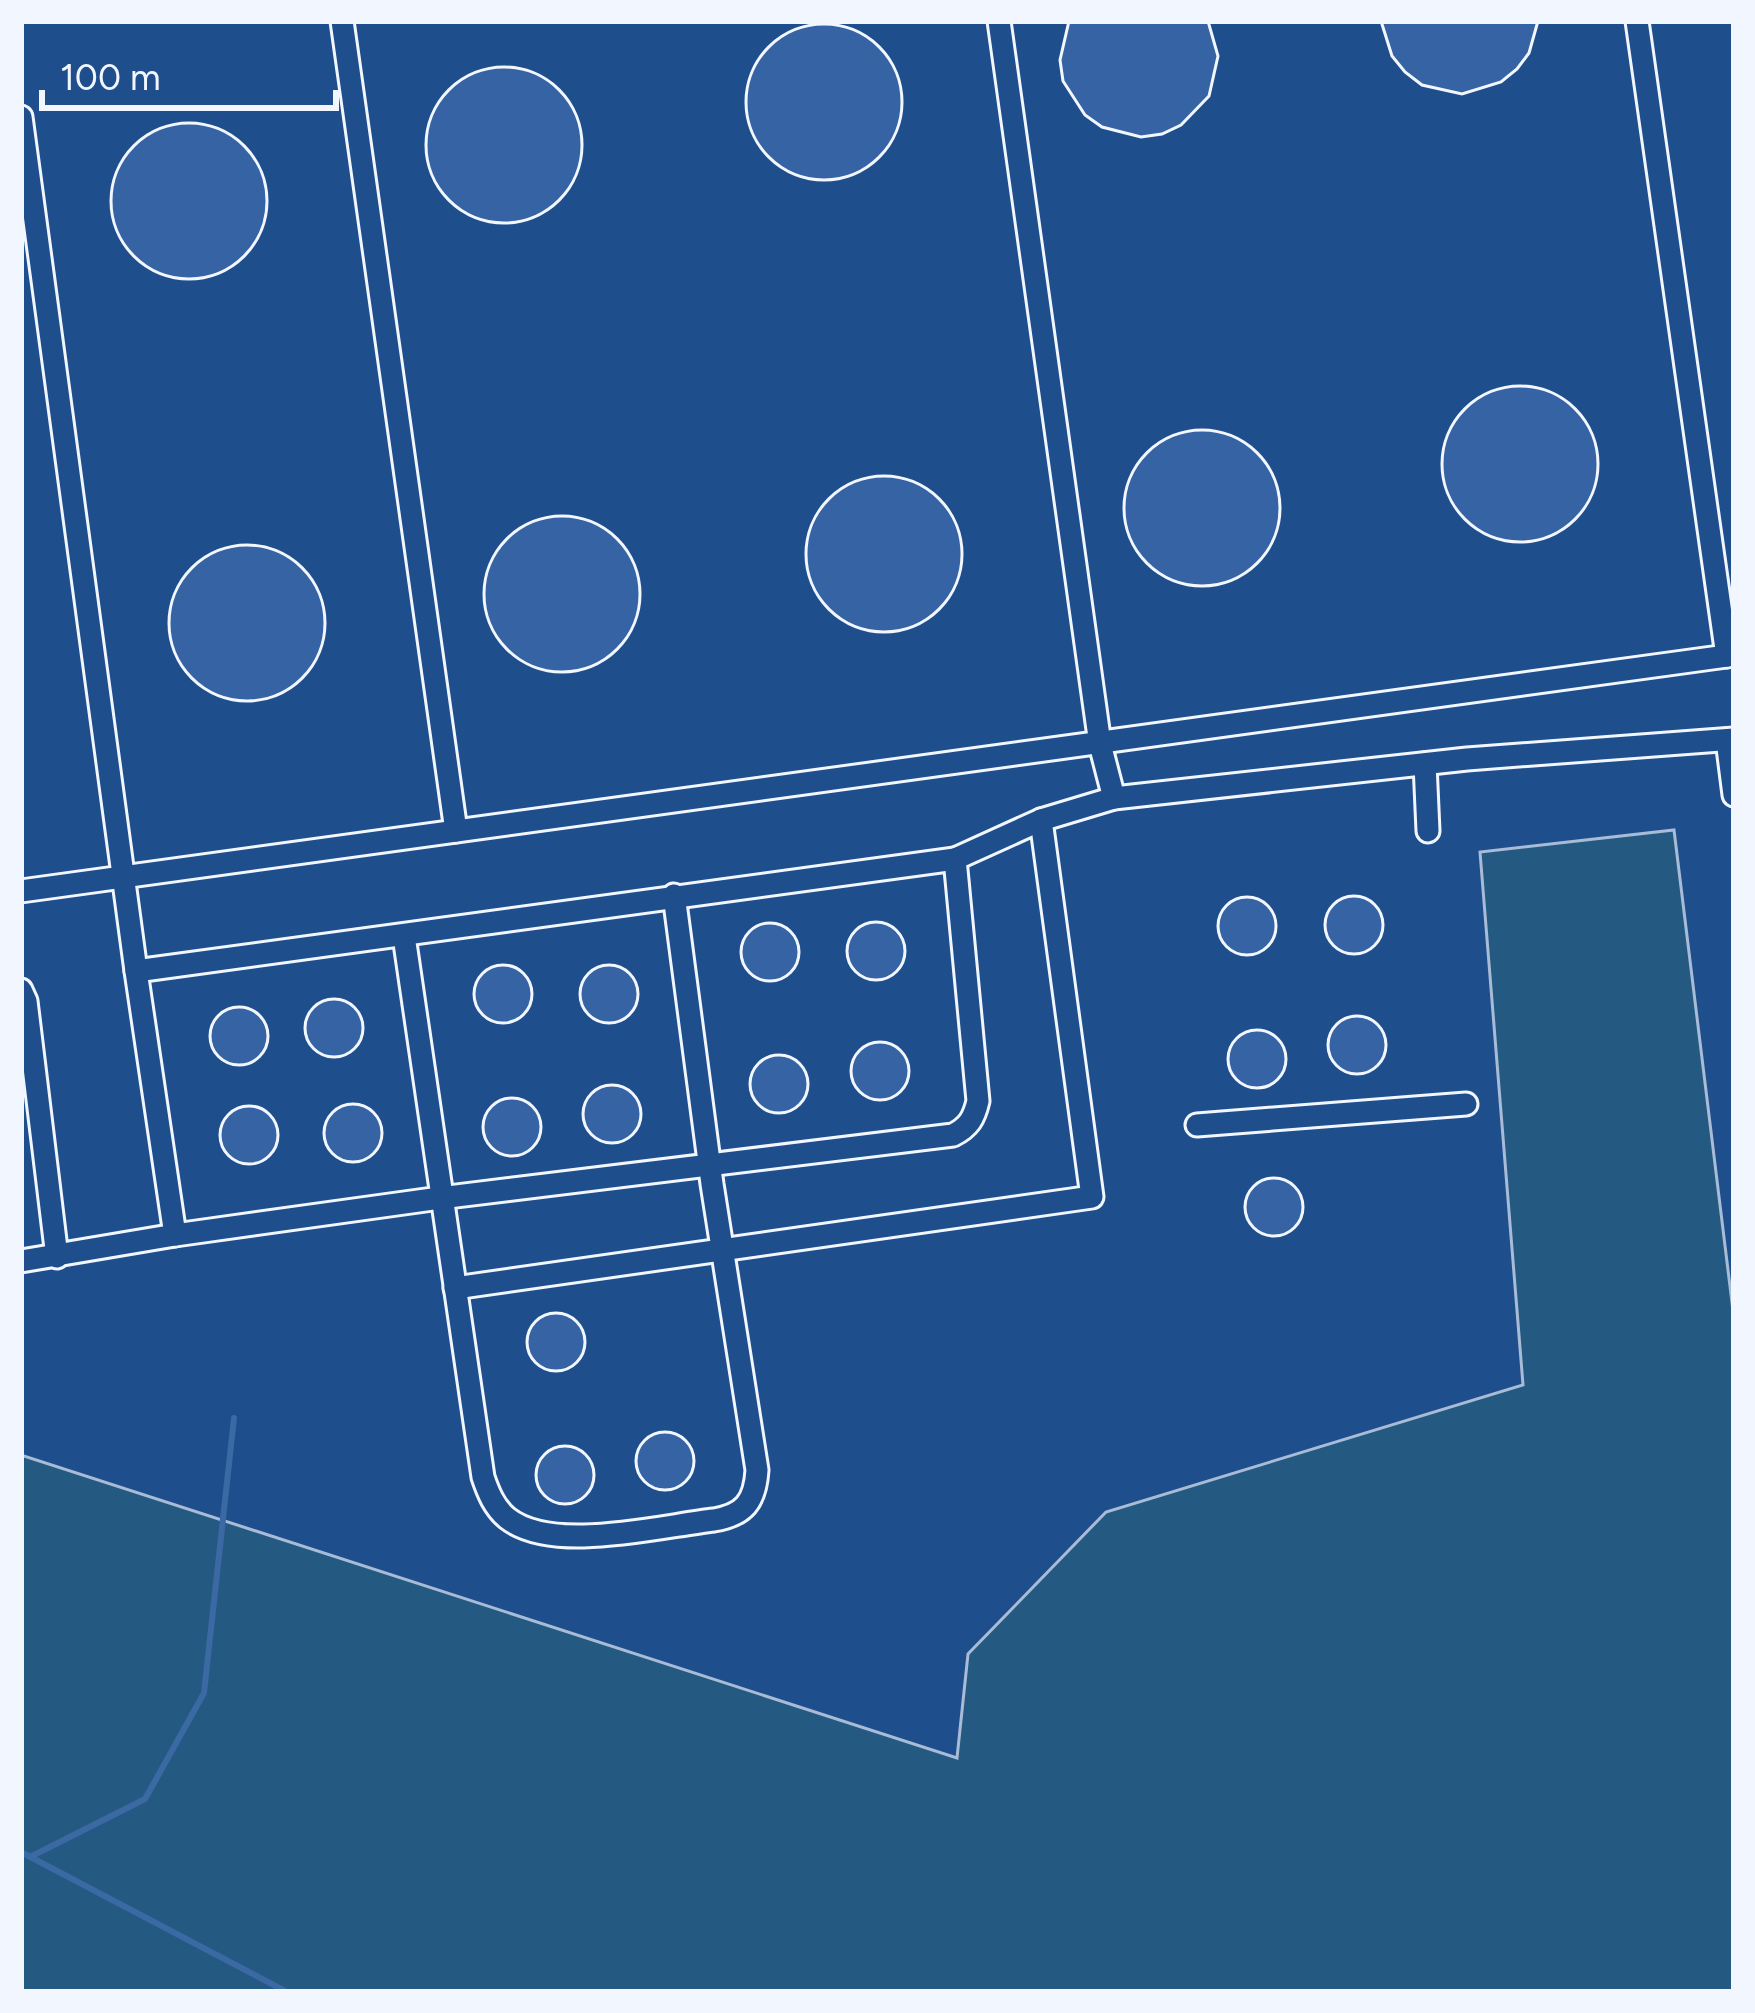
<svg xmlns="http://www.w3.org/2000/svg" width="1755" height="2013" font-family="Figtree,sans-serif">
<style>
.green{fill:#245a82;stroke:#a8bbd7;stroke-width:3}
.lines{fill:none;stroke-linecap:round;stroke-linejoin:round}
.stream{stroke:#3b69a3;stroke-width:6}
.building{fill:#3563a3;stroke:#f2f6ff;stroke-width:3}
.minor-casing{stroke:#f2f6ff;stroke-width:27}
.minor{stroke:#1f4e8c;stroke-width:21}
</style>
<rect width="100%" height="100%" fill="#1f4e8c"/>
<polygon class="green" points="1674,830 1734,1319 1734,1992 21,1992 21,1455 957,1758 968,1654 1106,1512 1523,1385 1480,852"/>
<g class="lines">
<g class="stream">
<polyline points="21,1852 287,1992"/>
<polyline points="30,1857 145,1799 204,1693 234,1418"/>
</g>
</g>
<g class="building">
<polygon points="1069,21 1208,21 1218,56 1209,96 1181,125 1162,134 1141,137 1102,127 1085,115 1063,81 1060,60"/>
<polygon points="1381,21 1538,21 1529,53 1517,69 1501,82 1462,94 1422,85 1405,72 1392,56"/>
<circle cx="824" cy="102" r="78"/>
<circle cx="504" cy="145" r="78"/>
<circle cx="189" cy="201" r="78"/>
<circle cx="1520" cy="464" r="78"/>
<circle cx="1202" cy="508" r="78"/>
<circle cx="884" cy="554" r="78"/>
<circle cx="562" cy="594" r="78"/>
<circle cx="247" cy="623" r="78"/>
<circle cx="1354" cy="925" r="29"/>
<circle cx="1247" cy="926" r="29"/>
<circle cx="876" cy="951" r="29"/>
<circle cx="770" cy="952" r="29"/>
<circle cx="503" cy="994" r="29"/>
<circle cx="609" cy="994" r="29"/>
<circle cx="334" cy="1028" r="29"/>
<circle cx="239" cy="1036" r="29"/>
<circle cx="1357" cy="1045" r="29"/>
<circle cx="1257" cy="1059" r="29"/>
<circle cx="880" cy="1071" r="29"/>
<circle cx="779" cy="1084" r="29"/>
<circle cx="612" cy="1114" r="29"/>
<circle cx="512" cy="1127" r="29"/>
<circle cx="353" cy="1133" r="29"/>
<circle cx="249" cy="1135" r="29"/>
<circle cx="1274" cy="1207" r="29"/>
<circle cx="556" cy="1342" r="29"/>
<circle cx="665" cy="1461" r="29"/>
<circle cx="565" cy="1475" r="29"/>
</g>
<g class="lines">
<g class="minor-casing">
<g id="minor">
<polyline points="342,21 456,831"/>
<polyline points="999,21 1100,744 1114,798"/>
<polyline points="1637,21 1727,656"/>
<polyline points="21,117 136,971 175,1235"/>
<polyline points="1727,740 1734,795"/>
<polyline points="1425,764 1428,831"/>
<polyline points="955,859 1041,820 1114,798 1467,759 1734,739"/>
<polyline points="21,891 1734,655"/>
<path d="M404 936 483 1477C488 1492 494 1507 507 1518 552 1554 660 1526 714 1520 744 1515 755 1502 757 1470L712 1184 674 895"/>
<polyline points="21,990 26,1001 57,1257"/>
<polyline points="1197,1125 1466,1104"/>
<path d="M21 1261 175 1235 440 1198 953 1135C969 1127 974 1118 978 1101L955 859 136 971"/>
<polyline points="455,1288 1092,1197 1041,820"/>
</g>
</g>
<use href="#minor" class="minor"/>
</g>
<rect width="1755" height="2013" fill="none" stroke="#f2f6ff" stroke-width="48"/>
<path d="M42 90v18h294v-18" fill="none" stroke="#f2f6ff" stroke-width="6"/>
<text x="60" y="90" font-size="36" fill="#f2f6ff" stroke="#1f4e8c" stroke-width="9" paint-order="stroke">100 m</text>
</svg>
